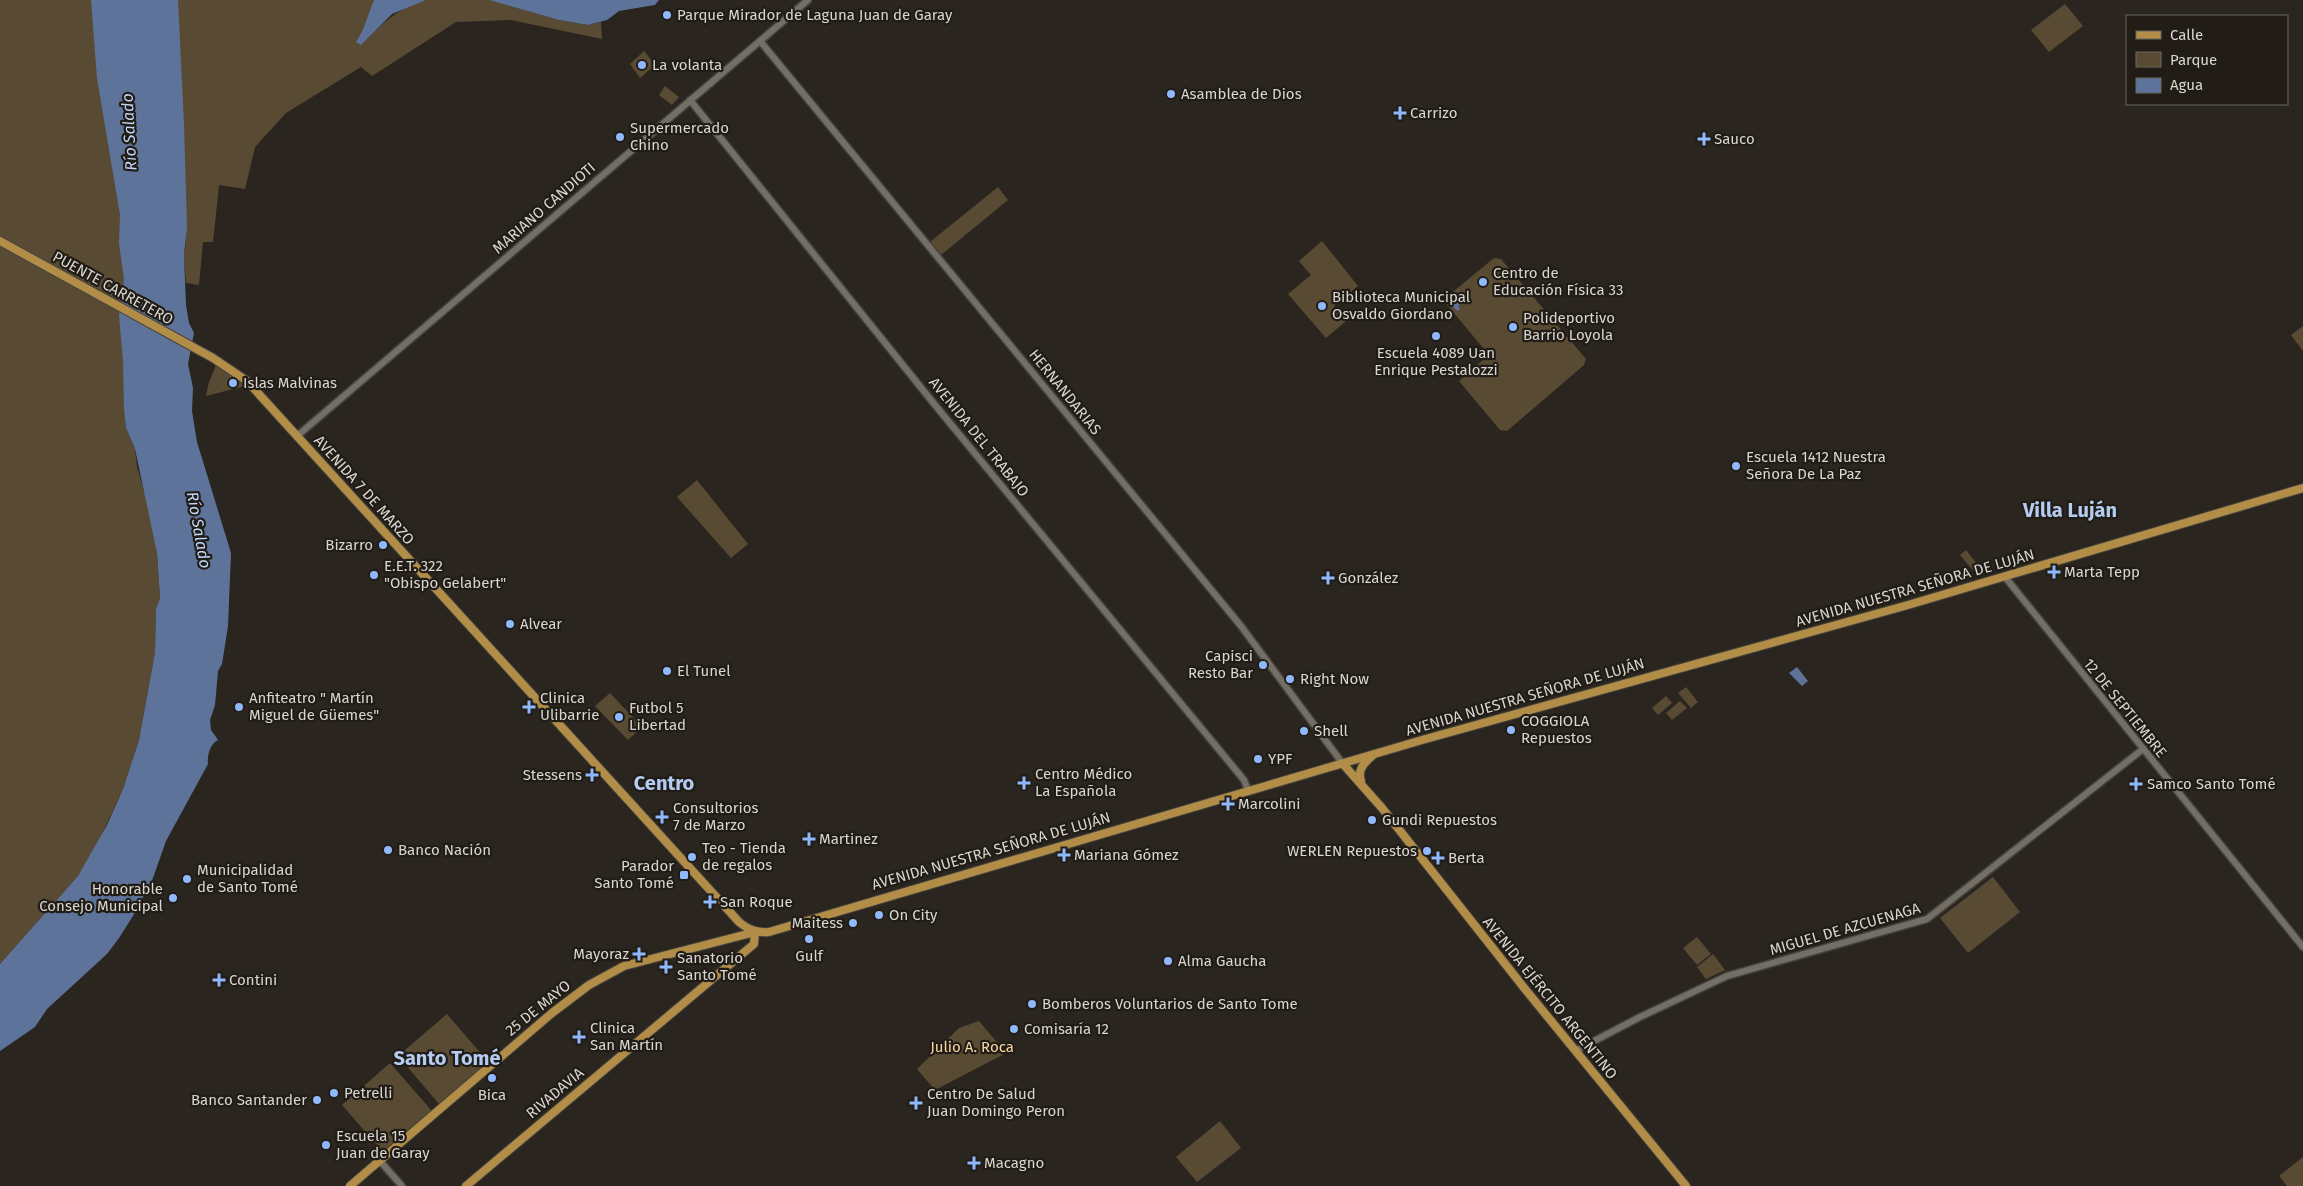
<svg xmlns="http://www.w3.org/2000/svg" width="2303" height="1186" font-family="'Fira Sans',sans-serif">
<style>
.green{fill:#594b33}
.water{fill:#5d739a}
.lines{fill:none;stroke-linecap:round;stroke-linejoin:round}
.minor-casing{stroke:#46433d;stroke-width:9}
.major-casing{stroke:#46433d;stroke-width:10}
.minor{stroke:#736e66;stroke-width:6}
.major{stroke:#b28d48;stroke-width:8}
.poi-dot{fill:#90b8fd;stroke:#211c16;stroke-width:2}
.labels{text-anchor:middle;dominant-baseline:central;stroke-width:4.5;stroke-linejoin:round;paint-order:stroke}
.poi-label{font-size:15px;fill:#d9d6d1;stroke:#211c16;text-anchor:start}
.street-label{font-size:15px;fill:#d9d6d1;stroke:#211c16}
.park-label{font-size:15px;fill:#f9d8a3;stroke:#211c16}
.water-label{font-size:16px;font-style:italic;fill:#c1d8fd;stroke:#211c16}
.district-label{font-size:20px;font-weight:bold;fill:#b5ccf2;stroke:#211c16}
</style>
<rect width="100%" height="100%" fill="#2a261f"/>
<g class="green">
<path d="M0 0H375L362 44C384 22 395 10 426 0H489L559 20 588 25 601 22 602 39 511 20 456 22 372 76 361 67 286 113 255 147 245 189 219 185 213 242H203L199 285 186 283 184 254 186 240 124 279V411L126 428 135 449 137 467 151 515 157 553 160 598 156 610 155 652 139 740 123 789 94 851 78 876 0 964Z"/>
<polygon points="2065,4 2083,26 2049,52 2031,30"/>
<polygon points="644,51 655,65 640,78 630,64"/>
<polygon points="665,86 679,97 672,105 659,95"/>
<polygon points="998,187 1008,200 941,255 930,242"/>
<polygon points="1322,241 1358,286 1334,306 1346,321 1326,338 1288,294 1311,275 1299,261"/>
<polygon points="1494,258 1501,259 1586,359 1584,365 1507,431 1500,430 1459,381 1489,355 1443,300"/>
<polygon points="2303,326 2303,351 2291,335"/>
<polygon points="216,365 232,374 245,386 206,396 209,382"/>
<polygon points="697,480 748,544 731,558 677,497"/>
<polygon points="1966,550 1984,573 1977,575 1960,555"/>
<polygon points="1686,687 1698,702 1691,708 1678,693"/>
<polygon points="610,693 642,727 628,740 595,706"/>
<polygon points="1666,696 1672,703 1658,715 1652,708"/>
<polygon points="1680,701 1687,708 1672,720 1666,713"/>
<polygon points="1993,877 2020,912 1968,953 1940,918"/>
<polygon points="1697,937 1711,954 1697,965 1683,948"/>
<polygon points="1713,954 1725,970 1706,979 1697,967"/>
<polygon points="447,1014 489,1063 440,1105 398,1056"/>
<polygon points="979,1021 1006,1053 935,1090 917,1069 959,1028"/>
<polygon points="390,1063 432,1111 384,1153 342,1105"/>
<polygon points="1220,1121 1241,1148 1197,1182 1176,1157"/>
<polygon points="2303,1157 2303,1186 2287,1186 2279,1176"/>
</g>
<g class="water">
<path d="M91 0H178L184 124 187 227 184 254 186 305 189 323 194 333 188 364 193 388 192 411 197 442 231 553 228 626 222 664 218 671 215 705 210 720 211 730 218 740C210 744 207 755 208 764L166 841 148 892 142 898 138 908 119 938 107 954 47 1009 35 1027 0 1051V964L78 876 107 825 123 789 139 740 155 652 156 609 160 598 157 553 135 449 126 428 124 411 123 361 119 315 124 279 119 243 120 215 97 78Z"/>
<path d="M374 0H426L392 14 361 45 356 42C365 29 368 14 374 0Z"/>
<polygon points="489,0 659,0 655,5 619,11 607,20 588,25 559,20"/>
<polygon points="1464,291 1469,297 1458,306 1460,309 1457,311 1450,303"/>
<polygon points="1797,667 1808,681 1802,686 1789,673"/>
</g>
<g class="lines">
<g class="minor-casing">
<g id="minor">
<polyline points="760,41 1241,626 1343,764"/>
<polyline points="690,100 935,405 1244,780 1248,790"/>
<polyline points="297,436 808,0"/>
<polyline points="2005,577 2303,947"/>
<polyline points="1575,1051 1640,1017 1727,976 1927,919 2143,749"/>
<polyline points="379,1160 402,1186"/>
</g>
</g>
<g class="major-casing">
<g id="major">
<path d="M0 241 213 358 247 381 739 922C749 930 757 933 769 932L1422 740 1908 605 2303 488"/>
<polyline points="1343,764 1382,808 1525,989 1686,1186"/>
<path d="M1361 781C1357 770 1364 763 1372 756"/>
<polyline points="350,1186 552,1013 589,985 624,966 755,932"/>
<polyline points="466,1186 754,944 755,932"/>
</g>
</g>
<use href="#minor" class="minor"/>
<use href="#major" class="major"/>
</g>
<g class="poi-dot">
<circle cx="667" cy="15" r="5"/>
<circle cx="642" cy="65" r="5"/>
<circle cx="1171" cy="94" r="5"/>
<path d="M1397.5 105.5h5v5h5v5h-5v5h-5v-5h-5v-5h5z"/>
<circle cx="620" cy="137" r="5"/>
<path d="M1701.5 131.5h5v5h5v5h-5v5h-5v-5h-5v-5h5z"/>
<circle cx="1483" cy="282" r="5"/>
<circle cx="1322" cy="306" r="5"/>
<circle cx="1513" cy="327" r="5"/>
<circle cx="1436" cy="336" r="5"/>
<circle cx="233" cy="383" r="5"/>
<circle cx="1736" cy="466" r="5"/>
<circle cx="383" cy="545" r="5"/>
<path d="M2051.5 564.5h5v5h5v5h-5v5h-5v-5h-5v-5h5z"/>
<circle cx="374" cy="575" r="5"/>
<path d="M1325.5 570.5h5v5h5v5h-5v5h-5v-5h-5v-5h5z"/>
<circle cx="510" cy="624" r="5"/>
<circle cx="1263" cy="665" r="5"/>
<circle cx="667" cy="671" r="5"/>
<circle cx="1290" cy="679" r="5"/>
<circle cx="239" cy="707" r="5"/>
<path d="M526.5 699.5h5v5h5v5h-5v5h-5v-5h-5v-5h5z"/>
<circle cx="619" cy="717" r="5"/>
<circle cx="1511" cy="730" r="5"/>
<circle cx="1304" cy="731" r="5"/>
<circle cx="1258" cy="759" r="5"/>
<path d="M589.5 767.5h5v5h5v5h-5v5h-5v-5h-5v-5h5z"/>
<path d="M1021.5 775.5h5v5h5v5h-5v5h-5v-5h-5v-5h5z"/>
<path d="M2133.5 776.5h5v5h5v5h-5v5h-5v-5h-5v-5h5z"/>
<path d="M1225.5 796.5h5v5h5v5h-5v5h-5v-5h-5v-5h5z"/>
<path d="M659.5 809.5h5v5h5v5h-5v5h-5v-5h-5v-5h5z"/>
<circle cx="1372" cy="820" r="5"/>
<path d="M806.5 831.5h5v5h5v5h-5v5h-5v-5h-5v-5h5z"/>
<circle cx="388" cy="850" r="5"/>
<circle cx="1427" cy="851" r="5"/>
<path d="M1061.5 847.5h5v5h5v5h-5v5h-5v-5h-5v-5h5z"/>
<circle cx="692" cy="857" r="5"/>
<path d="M1435.5 850.5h5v5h5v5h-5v5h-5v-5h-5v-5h5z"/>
<rect x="679" y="870" width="10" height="10" rx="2.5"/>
<circle cx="187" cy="879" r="5"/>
<circle cx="173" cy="898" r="5"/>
<path d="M707.5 894.5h5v5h5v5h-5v5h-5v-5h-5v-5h5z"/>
<circle cx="879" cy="915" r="5"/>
<circle cx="853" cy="923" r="5"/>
<circle cx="809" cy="939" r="5"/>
<path d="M636.5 946.5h5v5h5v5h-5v5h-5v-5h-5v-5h5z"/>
<circle cx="1168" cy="961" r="5"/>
<path d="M663.5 959.5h5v5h5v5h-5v5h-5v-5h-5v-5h5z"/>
<path d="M216.5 972.5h5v5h5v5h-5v5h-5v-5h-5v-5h5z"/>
<circle cx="1032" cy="1004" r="5"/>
<circle cx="1014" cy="1029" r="5"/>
<path d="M576.5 1029.5h5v5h5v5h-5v5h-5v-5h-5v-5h5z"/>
<circle cx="492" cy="1078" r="5"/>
<circle cx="334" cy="1093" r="5"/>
<circle cx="317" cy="1100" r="5"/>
<path d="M913.5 1095.5h5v5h5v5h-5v5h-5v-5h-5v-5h5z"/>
<circle cx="326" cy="1145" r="5"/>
<path d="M971.5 1155.5h5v5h5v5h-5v5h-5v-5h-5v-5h5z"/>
</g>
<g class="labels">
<g class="poi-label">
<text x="677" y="15">Parque Mirador de Laguna Juan de Garay</text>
<text x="652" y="65">La volanta</text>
<text x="1181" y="94">Asamblea de Dios</text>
<text x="1410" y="113">Carrizo</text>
<text x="630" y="128">Supermercado<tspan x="630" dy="17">Chino</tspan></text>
<text x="1714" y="139">Sauco</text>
<text x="1493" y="273">Centro de<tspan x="1493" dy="17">Educación Física 33</tspan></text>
<text x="1332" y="297">Biblioteca Municipal<tspan x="1332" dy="17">Osvaldo Giordano</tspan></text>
<text x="1523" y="318">Polideportivo<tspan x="1523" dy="17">Barrio Loyola</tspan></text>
<text x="1436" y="353" text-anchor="middle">Escuela 4089 Uan<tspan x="1436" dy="17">Enrique Pestalozzi</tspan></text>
<text x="243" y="383">Islas Malvinas</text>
<text x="1746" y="457">Escuela 1412 Nuestra<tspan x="1746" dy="17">Señora De La Paz</tspan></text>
<text x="373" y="545" text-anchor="end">Bizarro</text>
<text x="384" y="566">E.E.T. 322<tspan x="384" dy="17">"Obispo Gelabert"</tspan></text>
<text x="2064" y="572">Marta Tepp</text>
<text x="1338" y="578">González</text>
<text x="520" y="624">Alvear</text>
<text x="1253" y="656" text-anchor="end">Capisci<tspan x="1253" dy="17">Resto Bar</tspan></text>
<text x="677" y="671">El Tunel</text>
<text x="1300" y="679">Right Now</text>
<text x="249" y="698">Anfiteatro " Martín<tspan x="249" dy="17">Miguel de Güemes"</tspan></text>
<text x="540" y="698">Clinica<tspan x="540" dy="17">Ulibarrie</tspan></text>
<text x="629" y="708">Futbol 5<tspan x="629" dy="17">Libertad</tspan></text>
<text x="1521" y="721">COGGIOLA<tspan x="1521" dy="17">Repuestos</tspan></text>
<text x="1314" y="731">Shell</text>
<text x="1268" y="759">YPF</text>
<text x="1035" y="774">Centro Médico<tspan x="1035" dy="17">La Española</tspan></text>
<text x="582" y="775" text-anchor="end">Stessens</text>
<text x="2147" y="784">Samco Santo Tomé</text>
<text x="1238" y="804">Marcolini</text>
<text x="673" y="808">Consultorios<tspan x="673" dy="17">7 de Marzo</tspan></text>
<text x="1382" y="820">Gundi Repuestos</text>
<text x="819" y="839">Martinez</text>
<text x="702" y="848">Teo - Tienda<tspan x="702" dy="17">de regalos</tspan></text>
<text x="398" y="850">Banco Nación</text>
<text x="1417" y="851" text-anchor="end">WERLEN Repuestos</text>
<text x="1074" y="855">Mariana Gómez</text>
<text x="1448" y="858">Berta</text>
<text x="674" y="866" text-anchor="end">Parador<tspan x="674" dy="17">Santo Tomé</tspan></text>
<text x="197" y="870">Municipalidad<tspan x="197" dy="17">de Santo Tomé</tspan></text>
<text x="163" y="889" text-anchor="end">Honorable<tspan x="163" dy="17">Consejo Municipal</tspan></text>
<text x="720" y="902">San Roque</text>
<text x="889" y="915">On City</text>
<text x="843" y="923" text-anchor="end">Maitess</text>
<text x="629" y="954" text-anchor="end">Mayoraz</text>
<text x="809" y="956" text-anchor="middle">Gulf</text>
<text x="677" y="958">Sanatorio<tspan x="677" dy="17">Santo Tomé</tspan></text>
<text x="1178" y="961">Alma Gaucha</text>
<text x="229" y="980">Contini</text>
<text x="1042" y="1004">Bomberos Voluntarios de Santo Tome</text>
<text x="590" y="1028">Clinica<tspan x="590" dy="17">San Martín</tspan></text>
<text x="1024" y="1029">Comisaría 12</text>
<text x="344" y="1093">Petrelli</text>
<text x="927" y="1094">Centro De Salud<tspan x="927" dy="17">Juan Domingo Peron</tspan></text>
<text x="492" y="1095" text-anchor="middle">Bica</text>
<text x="307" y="1100" text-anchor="end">Banco Santander</text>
<text x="336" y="1136">Escuela 15<tspan x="336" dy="17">Juan de Garay</tspan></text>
<text x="984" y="1163">Macagno</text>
</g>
<g class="street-label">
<text transform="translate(544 208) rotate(-41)">MARIANO CANDIOTI</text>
<text transform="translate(113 288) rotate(29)">PUENTE CARRETERO</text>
<text transform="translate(1065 392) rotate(51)">HERNANDARIAS</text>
<text transform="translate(979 437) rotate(51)">AVENIDA DEL TRABAJO</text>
<text transform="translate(364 490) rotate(48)">AVENIDA 7 DE MARZO</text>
<text transform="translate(1915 588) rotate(-16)">AVENIDA NUESTRA SEÑORA DE LUJÁN</text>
<text transform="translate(1525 697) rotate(-16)">AVENIDA NUESTRA SEÑORA DE LUJÁN</text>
<text transform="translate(2125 708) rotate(51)">12 DE SEPTIEMBRE</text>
<text transform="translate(991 851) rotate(-16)">AVENIDA NUESTRA SEÑORA DE LUJÁN</text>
<text transform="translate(1845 929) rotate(-16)">MIGUEL DE AZCUENAGA</text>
<text transform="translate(1550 998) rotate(51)">AVENIDA EJÉRCITO ARGENTINO</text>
<text transform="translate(538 1008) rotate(-39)">25 DE MAYO</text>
<text transform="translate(555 1093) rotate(-40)">RIVADAVIA</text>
</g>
<g class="park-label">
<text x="972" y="1047">Julio A. Roca</text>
</g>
<g class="water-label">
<text transform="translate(129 132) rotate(-93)">Río Salado</text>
<text transform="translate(199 530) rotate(80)">Río Salado</text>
</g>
<g class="district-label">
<text x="2070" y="510">Villa Luján</text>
<text x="664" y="783">Centro</text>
<text x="447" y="1058">Santo Tomé</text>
</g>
</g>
<rect x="2126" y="15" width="162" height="90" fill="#211c16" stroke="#6b6661"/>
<rect x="2136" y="31" width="25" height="8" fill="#b28d48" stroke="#6b6661"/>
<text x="2170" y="40" font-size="15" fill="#d9d6d1">Calle</text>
<rect x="2136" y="52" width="25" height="15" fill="#594b33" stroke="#6b6661"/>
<text x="2170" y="65" font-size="15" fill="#d9d6d1">Parque</text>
<rect x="2136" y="78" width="25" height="15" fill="#5d739a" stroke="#6b6661"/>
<text x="2170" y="90" font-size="15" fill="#d9d6d1">Agua</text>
</svg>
